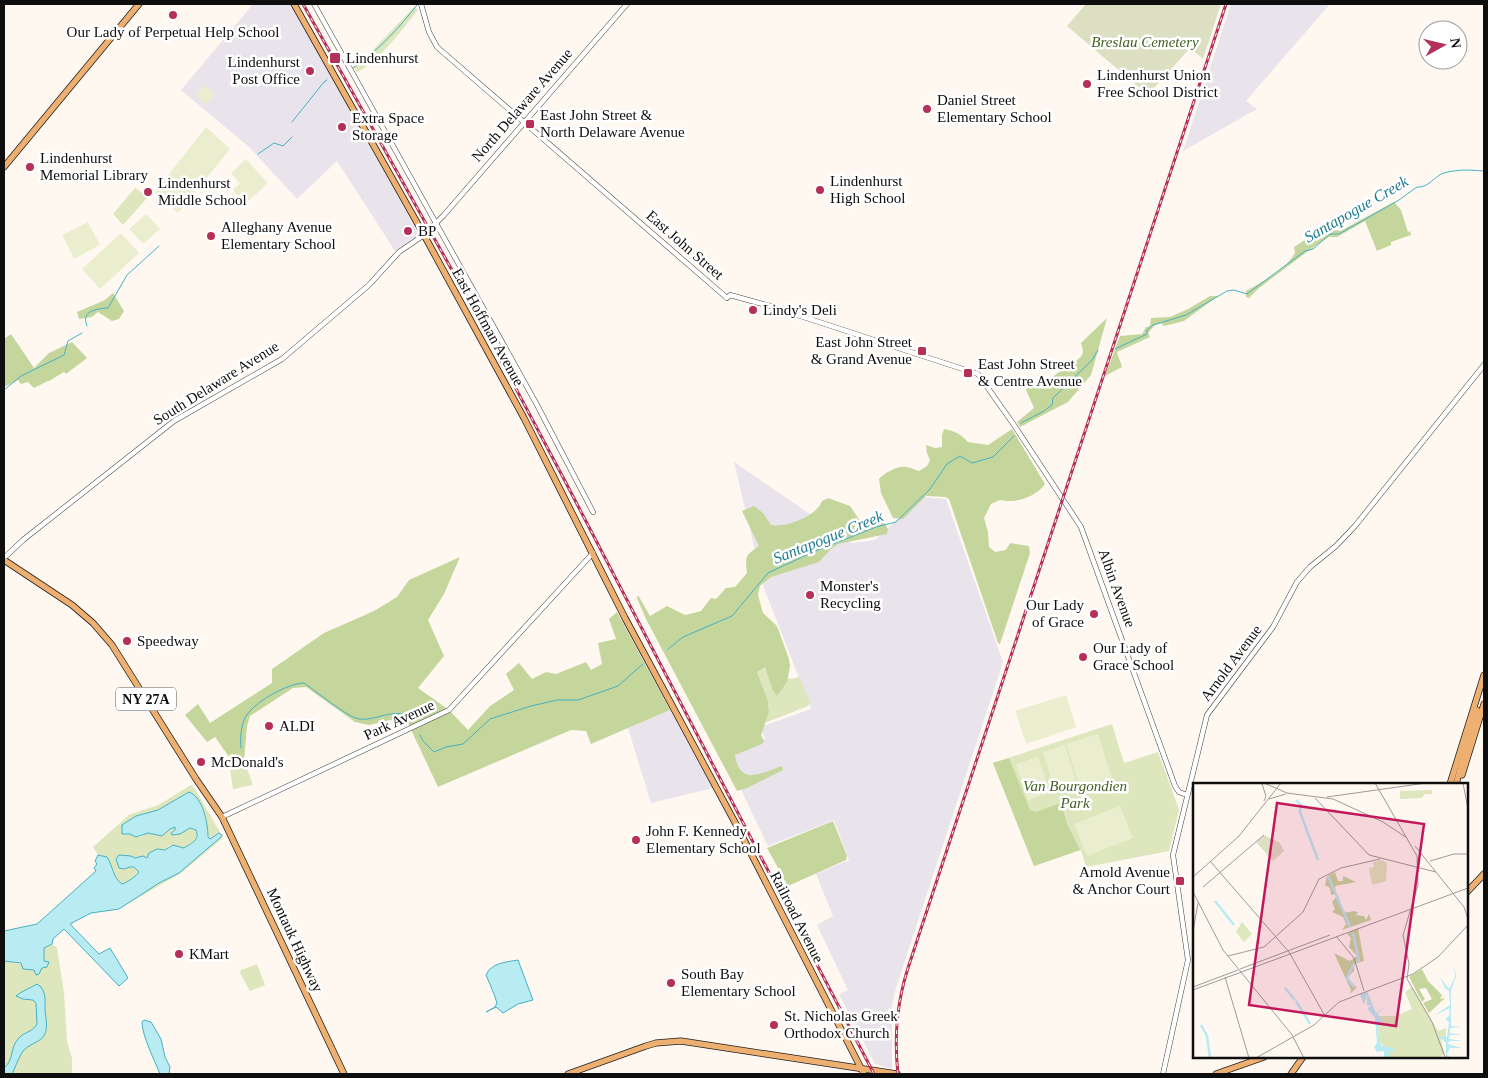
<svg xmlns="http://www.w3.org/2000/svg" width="1488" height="1078" font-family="Georgia,serif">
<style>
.industrial{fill:#e9e4ec}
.green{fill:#dde6bc}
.forest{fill:#c5d69d}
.cemetery{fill:#dddfc3}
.pitch{fill:#ebeece}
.water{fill:#b9ebf2;stroke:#45b1c3}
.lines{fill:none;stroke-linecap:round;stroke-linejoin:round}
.stream{stroke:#45b1c3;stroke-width:1}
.minor-casing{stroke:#414141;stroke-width:5.5}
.major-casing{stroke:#1f1f1f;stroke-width:7}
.minor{stroke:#fff;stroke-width:4.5}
.major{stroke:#eeb070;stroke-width:5.5}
.rail-casing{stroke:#b53058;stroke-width:3}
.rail{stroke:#fff;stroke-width:1;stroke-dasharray:4;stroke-linecap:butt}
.poi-dot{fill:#b53058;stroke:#fff;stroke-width:2}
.labels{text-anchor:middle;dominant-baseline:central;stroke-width:5;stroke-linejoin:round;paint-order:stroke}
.shield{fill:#fff;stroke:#565656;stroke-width:1}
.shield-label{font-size:14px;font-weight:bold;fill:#0e0e0e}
.poi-label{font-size:15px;fill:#0e0e0e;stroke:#fff;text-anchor:start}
.park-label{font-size:15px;font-style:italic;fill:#406223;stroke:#fff}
.street-label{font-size:15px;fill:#0e0e0e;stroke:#fff}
.water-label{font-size:16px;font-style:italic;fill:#1f7c91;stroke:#fff}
.inset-river{fill:none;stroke:#b9ebf2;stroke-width:2.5}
.inset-road{fill:none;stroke:#9e9a96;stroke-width:1}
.view{fill:#c2185b;fill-opacity:0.15;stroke:#c2185b;stroke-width:2.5}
.inset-edge{fill:none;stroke:#0e0e0e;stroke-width:2.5}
</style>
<rect width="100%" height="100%" fill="#fef8f1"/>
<g class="industrial">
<polygon points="253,4 291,4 419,235 395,251 337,161 297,199 250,148 181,90"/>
<polygon points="1231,4 1330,4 1246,101 1257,109 1183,151"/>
<polygon points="734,462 852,543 875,540 921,497 946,499 1003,662 896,988 892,1006 892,1069 875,1064 839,994 848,990 817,925 833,916 816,874 849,860 834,820 768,846 724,754 765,739 760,727 811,709 764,588"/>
<polygon points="670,710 713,788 651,803 628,728"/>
</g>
<g class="green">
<path d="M414 7 418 10C403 28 378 63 357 72L353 66C357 59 360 57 368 55Z"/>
<polygon points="135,188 147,196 147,198 123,225 113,214"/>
<polygon points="765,667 772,689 787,682 787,677 790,679 800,677 810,702 808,706 765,723 769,710 768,702 757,672"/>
<polygon points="1112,724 1124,763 1158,752 1179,810 1169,851 1086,867 1081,850 1034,866 993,763"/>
<polygon points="228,755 232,761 244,761 253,785 233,789"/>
<path d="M191 785 195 789 221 834 219 833 209 839 205 816 196 797 189 792 158 810 136 816 124 834H130L140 837 148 833 162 836 173 827 176 828 173 832 180 834 190 828 196 829C200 840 192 843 184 848L170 845 165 850 157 849 148 858 133 857 116 859 118 865 124 869C134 865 132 867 139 872L138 875C135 877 125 882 122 884 114 879 115 872 111 865 110 861 105 858 102 855H98L93 847 129 815 158 805Z"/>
<polygon points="222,835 223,838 181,873 126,905 159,882 179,873"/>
<polygon points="52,944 57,948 64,993 67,1042 72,1058 72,1074 4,1074 4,961 42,968 48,962 44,961 44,948"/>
<polygon points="257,964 265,985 250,991 240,973 241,970"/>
</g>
<g class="forest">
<path d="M1394 202 1401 210 1408 232 1410 231 1411 235 1391 242V245L1377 251 1365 221 1337 237H1329L1315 246 1259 288 1249 298 1246 297V291C1263 281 1285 270 1295 253L1294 247 1329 224H1332L1336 230 1340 231Z"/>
<polygon points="113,293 124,311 119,319 112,321 98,312 92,317 79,319 77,312 105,300"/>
<polygon points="1210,296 1218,296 1184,321 1164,326 1161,323 1155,325 1148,333 1150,337 1117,352 1122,367 1105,376 1120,336 1142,334 1146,327 1150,326 1151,318 1170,317 1188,309"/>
<path d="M1107 318 1091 375 1068 402 1020 427 1017 422 1034 408 1026 390 1029 387H1037C1039 378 1044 379 1052 378 1059 370 1079 361 1082 355 1084 351 1082 347 1081 343Z"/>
<polygon points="11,334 34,368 49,353 72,342 87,358 66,374 64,372 49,381 48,381 34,388 28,382 21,384 18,380 4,387 4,339"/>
<path d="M944 429C955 431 961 434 968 442L988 445 1012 429 1045 484C1036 497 1015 504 1000 500L991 504 984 518 988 532 989 547 995 552 1006 550 1010 543 1029 546 1030 553 1000 644 998 643 949 499 945 497 926 496 903 519 893 518 881 493 879 479C884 473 898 465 906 467 910 467 915 470 919 471L927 466 930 460 927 453 926 445 935 448 942 447V435Z"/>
<path d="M828 498 850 506 864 527 882 519 888 529 887 534 838 544 831 549 819 562 771 577 760 586 758 595 763 613 777 626 789 659 790 666 787 682 777 696 772 689 765 667 757 672 768 701 769 712 761 735 764 741 762 744 735 755C740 787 761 773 782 766L783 770 747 788 737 791 646 619 637 598 638 595 650 616 667 606 685 615 701 611 711 598 716 599 726 588 735 587 747 573C745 556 745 556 759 546L742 511 754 506 763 513 771 525C786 528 817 516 822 501Z"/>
<polygon points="460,557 444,594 428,620 444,656 418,688 449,710 468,730 490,706 514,690 506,674 519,663 532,679 546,672 556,674 586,662 591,670 602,664 598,643 616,639 609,619 617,612 670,710 591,744 586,731 571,730 438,787 405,717 369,725 355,722 306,687 293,688 250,716 247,726 244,761 232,761 215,737 207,742 185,715 198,704 210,723 272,683 272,669 324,633 374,611 397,597 409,580"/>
<polygon points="1009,758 1030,810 1036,812 1061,803 1067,824 1080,850 1034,866 993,763"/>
<polygon points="833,821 847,856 846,860 788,886 767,848"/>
</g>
<polygon class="cemetery" points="1086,4 1221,4 1203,59 1190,48 1148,95 1067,26"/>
<g class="pitch">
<polygon points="205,85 215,94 206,104 196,96"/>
<polygon points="206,127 230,149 178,213 155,192"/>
<polygon points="246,159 268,183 246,203 243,203 233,190 240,184 231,173"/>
<polygon points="146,214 160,229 143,244 129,229"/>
<polygon points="88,222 100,245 74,259 62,235"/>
<polygon points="121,233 139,253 100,289 82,269"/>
<polygon points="1066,695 1076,727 1026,744 1015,711"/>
<polygon points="1098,734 1113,782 1081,791 1066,744"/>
<polygon points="1065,745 1076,781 1054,788 1043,752"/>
<polygon points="1038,757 1050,792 1028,800 1016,764"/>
<polygon points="1120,806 1133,838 1087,856 1074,824"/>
</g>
<g class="water">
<path d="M189 792C203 797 208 824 208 837L210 839 219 833 222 835 221 837 179 873 159 883 119 909 91 913 70 924 99 954 110 948 128 978 119 986 64 929 53 939 52 944 44 948V961L49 962 47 967 42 968 39 974 36 975 34 970 23 969 21 963 4 961V931L37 924 96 871 94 868 97 864 95 861 98 855 107 857C113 866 113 878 122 884 127 882 136 877 139 872L134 867H130L124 869 119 868 116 859 119 855 131 856 135 858 143 856 147 858 149 853 157 849 165 850 173 845 184 848C192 843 200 840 196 830L190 828 180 834 172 835 171 833 175 830V827L170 829 162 836 148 833 136 837 130 834H122V825L136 816 158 810Z"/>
<path d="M518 960 533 1000 518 1004 503 1013 496 1007 486 1012 495 1007 497 1003 494 994 486 975C491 963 506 962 518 960Z"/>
<path d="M37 984 41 987C46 994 45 1001 45 1010 46 1021 50 1035 38 1041 33 1044 28 1046 24 1050 19 1056 16 1066 12 1074H4V1068C14 1060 10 1048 18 1039 23 1032 32 1033 37 1024L36 1003 33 1000 23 999 16 996 20 993Z"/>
<path d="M144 1020 151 1022 161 1039 165 1057 170 1067 169 1074H160C155 1061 142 1036 142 1022Z"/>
</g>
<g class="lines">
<g class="stream">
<path d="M353 68C378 51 399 28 417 5"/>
<polyline points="292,122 324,82 327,80"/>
<polyline points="258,154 274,143 283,146 292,137"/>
<path d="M87 326C86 323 85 320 86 317 87 310 102 308 108 308L127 275 159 246"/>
<path d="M1115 349 1147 334V330L1153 325 1186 315 1227 291 1234 290 1247 294 1305 251 1313 249 1330 234H1339L1399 200 1417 187C1429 188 1434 176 1444 173 1458 169 1471 170 1484 171"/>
<polyline points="4,390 21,376 64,355 68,341 82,333"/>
<polyline points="1021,423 1044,411 1052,405 1053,398 1092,360 1098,350"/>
<polyline points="668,649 683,637 732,616 768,573 813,552 876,527 896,522 930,489 947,464 960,456 972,463 993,457 1014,436"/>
<polyline points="420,735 423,741 434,752 446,747 463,744 490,719 531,706 557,700 578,700 618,686 643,664"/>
<path d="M241 748C240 739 241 726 245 718 252 703 288 683 304 683 316 691 347 717 359 719 376 721 393 708 409 716"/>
</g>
<g class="minor-casing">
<g id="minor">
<polyline points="314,4 536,403 593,512"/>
<polyline points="421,4 429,32 437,47 727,298 730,295 770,306 978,374 1014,425 1081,527 1175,786 1179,792 1187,795"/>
<polyline points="4,558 23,540 174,421 282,359 369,285 399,252 424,235 444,215 627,4"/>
<polyline points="222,817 449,710 593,553"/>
<polyline points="1163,1074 1188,960 1173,855 1207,715 1273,627 1297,582 1310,567 1336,546 1355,526 1484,365"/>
</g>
</g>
<g class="major-casing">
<g id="major">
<polyline points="294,4 424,235 524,418 625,618 738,828 864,1074"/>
<polyline points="4,167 139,4"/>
<polyline points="4,560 72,605 93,623 112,645 196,779 222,817 344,1074"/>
<polyline points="1462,775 1484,704"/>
<polyline points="1450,784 1484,675"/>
<polyline points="1456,784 1477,710"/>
<polyline points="1467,892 1484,874"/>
<polyline points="568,1074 646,1046 656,1043 681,1041 897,1074"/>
<polyline points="1216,1074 1264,1057"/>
<polyline points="1291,1074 1303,1057"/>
</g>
</g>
<use href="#minor" class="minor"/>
<use href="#major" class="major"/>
<g class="rail-casing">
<g id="rail">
<polyline points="303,4 471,304 565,481 874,1074"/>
<path d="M898 1074C894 1039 897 1002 908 968L1226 4"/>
</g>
</g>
<use href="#rail" class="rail"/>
</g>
<g class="poi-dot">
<circle cx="173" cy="15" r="5"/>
<rect x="329" y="52" width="12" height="12" rx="2.5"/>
<circle cx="310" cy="71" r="5"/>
<circle cx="1087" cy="84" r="5"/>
<circle cx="927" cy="109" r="5"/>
<rect x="525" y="119" width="10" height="10" rx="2.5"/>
<circle cx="342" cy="127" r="5"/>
<circle cx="30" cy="167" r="5"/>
<circle cx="820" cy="190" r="5"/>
<circle cx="148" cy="192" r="5"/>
<circle cx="408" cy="231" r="5"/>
<circle cx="211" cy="236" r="5"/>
<circle cx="753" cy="310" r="5"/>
<rect x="917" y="346" width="10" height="10" rx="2.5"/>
<rect x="963" y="368" width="10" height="10" rx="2.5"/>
<circle cx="810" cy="595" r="5"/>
<circle cx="1094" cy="614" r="5"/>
<circle cx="127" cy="641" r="5"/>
<circle cx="1083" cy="657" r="5"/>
<circle cx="269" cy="726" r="5"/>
<circle cx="201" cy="762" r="5"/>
<circle cx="636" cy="840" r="5"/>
<rect x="1175" y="876" width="10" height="10" rx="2.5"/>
<circle cx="179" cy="954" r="5"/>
<circle cx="671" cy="983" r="5"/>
<circle cx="774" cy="1025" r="5"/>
</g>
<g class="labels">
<rect class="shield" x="116" y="687.5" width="60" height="23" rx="4"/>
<g class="shield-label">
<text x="146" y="699">NY 27A</text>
</g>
<g class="poi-label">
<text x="173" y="32" text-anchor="middle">Our Lady of Perpetual Help School</text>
<text x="346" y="58">Lindenhurst</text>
<text x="300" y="62" text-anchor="end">Lindenhurst<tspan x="300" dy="17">Post Office</tspan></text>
<text x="1097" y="75">Lindenhurst Union<tspan x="1097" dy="17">Free School District</tspan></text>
<text x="937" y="100">Daniel Street<tspan x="937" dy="17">Elementary School</tspan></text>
<text x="540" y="115">East John Street &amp;<tspan x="540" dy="17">North Delaware Avenue</tspan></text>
<text x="352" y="118">Extra Space<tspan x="352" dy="17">Storage</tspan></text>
<text x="40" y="158">Lindenhurst<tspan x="40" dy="17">Memorial Library</tspan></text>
<text x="830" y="181">Lindenhurst<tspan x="830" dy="17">High School</tspan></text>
<text x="158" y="183">Lindenhurst<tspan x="158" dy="17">Middle School</tspan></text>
<text x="221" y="227">Alleghany Avenue<tspan x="221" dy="17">Elementary School</tspan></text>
<text x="418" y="231">BP</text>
<text x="763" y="310">Lindy's Deli</text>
<text x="912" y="342" text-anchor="end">East John Street<tspan x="912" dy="17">&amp; Grand Avenue</tspan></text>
<text x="978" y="364">East John Street<tspan x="978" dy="17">&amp; Centre Avenue</tspan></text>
<text x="820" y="586">Monster's<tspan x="820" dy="17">Recycling</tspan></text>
<text x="1084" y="605" text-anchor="end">Our Lady<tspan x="1084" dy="17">of Grace</tspan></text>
<text x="137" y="641">Speedway</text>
<text x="1093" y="648">Our Lady of<tspan x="1093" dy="17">Grace School</tspan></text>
<text x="279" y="726">ALDI</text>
<text x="211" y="762">McDonald's</text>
<text x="646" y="831">John F. Kennedy<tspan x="646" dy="17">Elementary School</tspan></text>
<text x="1170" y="872" text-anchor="end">Arnold Avenue<tspan x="1170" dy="17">&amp; Anchor Court</tspan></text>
<text x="189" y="954">KMart</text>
<text x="681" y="974">South Bay<tspan x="681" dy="17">Elementary School</tspan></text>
<text x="784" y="1016">St. Nicholas Greek<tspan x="784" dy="17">Orthodox Church</tspan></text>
</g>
<g class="park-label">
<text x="1145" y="42">Breslau Cemetery</text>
<text x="1075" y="786">Van Bourgondien<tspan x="1075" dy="17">Park</tspan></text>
</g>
<g class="street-label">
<text transform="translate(522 105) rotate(-49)">North Delaware Avenue</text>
<text transform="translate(685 245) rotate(41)">East John Street</text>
<text transform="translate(488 327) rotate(61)">East Hoffman Avenue</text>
<text transform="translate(216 383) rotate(-32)">South Delaware Avenue</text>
<text transform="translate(1117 588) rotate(70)">Albin Avenue</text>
<text transform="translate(1231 663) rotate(-53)">Arnold Avenue</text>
<text transform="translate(399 720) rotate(-25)">Park Avenue</text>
<text transform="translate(797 917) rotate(63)">Railroad Avenue</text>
<text transform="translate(295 940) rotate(65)">Montauk Highway</text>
</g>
<g class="water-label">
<text transform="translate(1356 209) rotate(-30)">Santapogue Creek</text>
<text transform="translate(828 537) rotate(-22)">Santapogue Creek</text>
</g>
</g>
<g transform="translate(1193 783)">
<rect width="275" height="275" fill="#fef8f1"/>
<path d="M239 7V11H232L229 15 207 16V8ZM189 77 194 80 193 98 179 102 176 85 181 84 180 79ZM49 139 59 151 51 159 43 149ZM219 204 245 248 253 245V256L247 254 252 271 244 275H198L186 257 185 245 189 236 185 233H203L219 226 212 209Z" fill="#dde6bc"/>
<path d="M142 89 145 98H150V93L163 99 142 103 143 111 138 112 137 105 132 102 134 93ZM145 112 150 130 162 128 165 130 162 132 171 133 173 137 176 131 178 137 149 147 153 141 150 134 139 129 142 126 139 119ZM165 145 171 178 161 181V188L155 194 158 202 164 204 157 211 158 207 141 170 157 178 164 173 156 164 158 155 154 151ZM229 186 235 198 249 212 247 216 252 215 236 230 230 220 239 216 233 205 226 206 232 216 229 219 216 194Z" fill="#c5d69d"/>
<path d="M71 52 87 60 91 68 80 78 63 59Z" fill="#dddfc3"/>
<path d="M261 180 263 194 258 207V243L269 244 257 245V250L269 252H257L256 256 269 258H256L255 261 269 265H257L254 271 258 275H253V260L245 253 254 254 256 239 252 236 256 233 257 225 240 233 257 222 256 208 252 205 247 194 256 206 262 194ZM174 208 183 230 192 225 184 231 189 236 185 245 186 257 189 263 200 265V269L195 268 198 275H191V268L184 269 181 264 184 260 182 235 174 225 178 223 174 222V212L171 222 167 212Z" fill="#b9ebf2"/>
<path class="inset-river" d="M103 17 108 22 107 29 125 77M135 93 157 144M22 118 41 142M160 150 166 178 164 179M161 181 154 195 161 204M92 205 102 217M103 218 117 241M8 242 14 253 17 275"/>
<path class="inset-road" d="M71 0 94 10 140 16 190 39 214 55M182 0 224 73 225 102 210 152 216 181 214 196 239 239 252 274M270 0 275 26M69 1 73 13 71 18M134 14 233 0M122 15 176 72 243 89M76 16 93 11M222 63 271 124 275 136M17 78 96 169 132 233M237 78 261 71H275M0 94 46 53 88 0M10 104 71 52M0 109 30 167 100 253M0 148 5 120M143 153 161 175 171 208M35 173 71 164 110 129 126 96 148 85 187 76M47 186 137 152M32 194 56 275M0 204 45 187M0 207 275 105M100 254 111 275M63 275 121 242 146 219 220 191 245 174 275 142"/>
<path class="view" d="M84 20 231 41 203 243 56 222Z"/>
<rect width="275" height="275" class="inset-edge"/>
</g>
<rect width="1488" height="1078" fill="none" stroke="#0e0e0e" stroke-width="10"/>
<g transform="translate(1443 45) rotate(82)"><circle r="24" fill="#ffffff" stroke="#9f9f9f"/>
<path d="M0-4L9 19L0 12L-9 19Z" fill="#b53058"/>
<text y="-8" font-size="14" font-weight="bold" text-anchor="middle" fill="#0e0e0e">N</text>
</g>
</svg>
